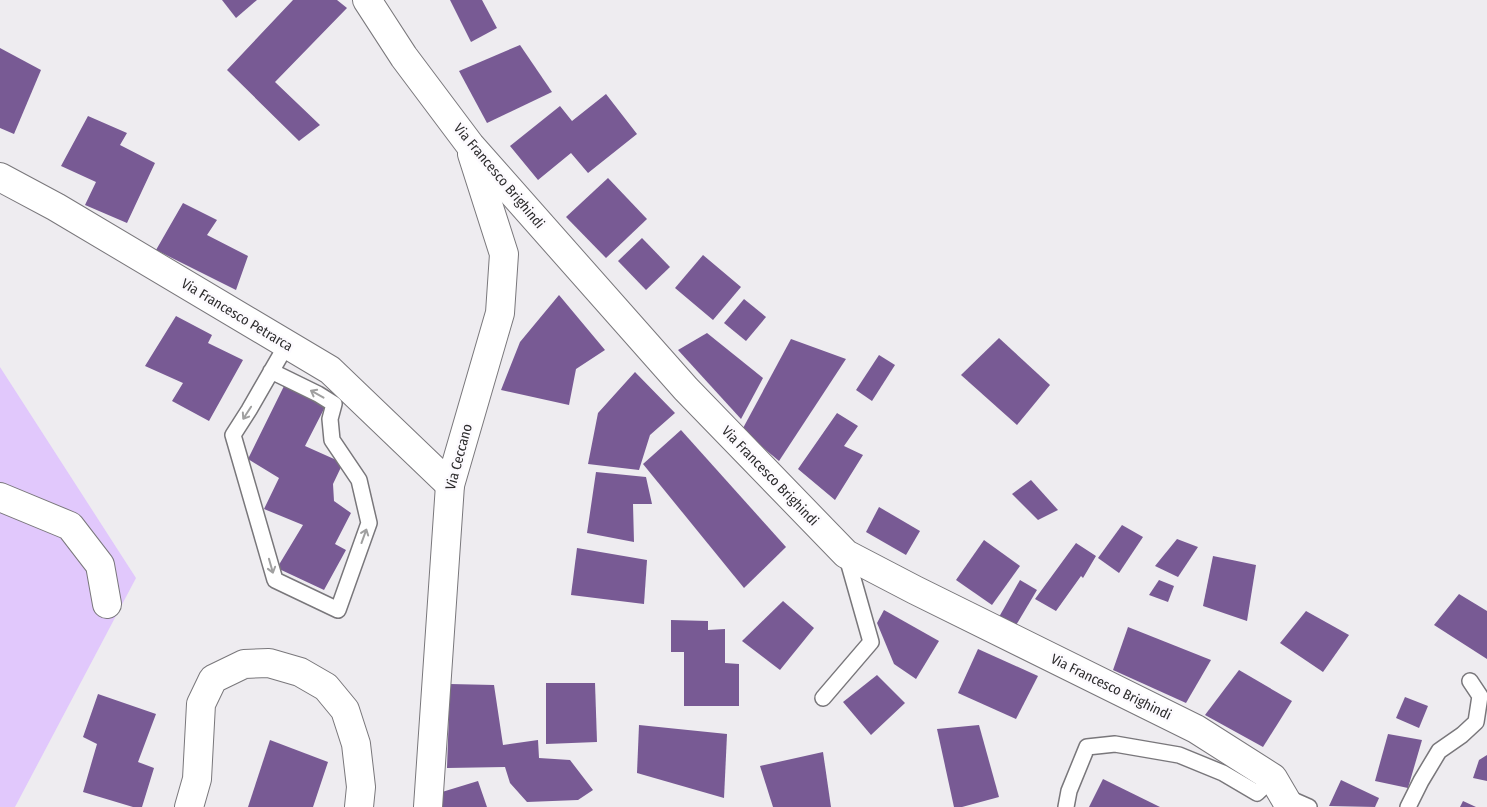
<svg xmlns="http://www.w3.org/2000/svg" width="1487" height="807" font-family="'Fira Sans Condensed',sans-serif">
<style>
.green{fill:#e1c8fc}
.building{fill:#785a94}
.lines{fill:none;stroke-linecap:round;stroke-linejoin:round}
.service-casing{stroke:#79777b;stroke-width:18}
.minor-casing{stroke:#79777b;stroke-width:30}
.service{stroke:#fff;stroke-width:15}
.minor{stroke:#fff;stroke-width:28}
.oneway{stroke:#a0a0a0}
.labels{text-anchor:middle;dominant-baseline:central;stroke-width:5;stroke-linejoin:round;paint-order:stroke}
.street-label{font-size:14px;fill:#2d2c2d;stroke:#fcfafe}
</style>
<rect width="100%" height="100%" fill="#eeecf0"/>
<polygon class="green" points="0,367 136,578 15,807 0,807"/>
<g class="building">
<polygon points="222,0 257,0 236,18"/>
<polygon points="293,0 337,0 347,8 275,82 320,125 299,141 227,70"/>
<polygon points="450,0 482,0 497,28 471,42"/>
<polygon points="520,45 552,92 487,123 459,71"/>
<polygon points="0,48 41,70 14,134 0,128"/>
<polygon points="606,94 637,134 588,173 571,153 538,180 510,146 560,106 572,121"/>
<polygon points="88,116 127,133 120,145 155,163 127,223 85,205 96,182 61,166"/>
<polygon points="608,178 647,219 606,258 566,217"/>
<polygon points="183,203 217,220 207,235 248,256 236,290 156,250"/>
<polygon points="642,238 670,267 646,290 618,261"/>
<polygon points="703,255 741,287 713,320 675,288"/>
<polygon points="559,295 605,350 576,369 569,405 501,390 520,342"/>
<polygon points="744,299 766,317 746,341 724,323"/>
<polygon points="176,316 212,335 208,343 243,360 209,421 172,401 183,383 145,366"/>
<polygon points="707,333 763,378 741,419 678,350"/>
<polygon points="999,338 1050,385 1017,425 961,375"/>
<polygon points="791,339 846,359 779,461 742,430"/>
<polygon points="879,355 895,365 872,401 856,390"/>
<polygon points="635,372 675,413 650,435 639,470 588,464 598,413"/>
<polygon points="285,384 325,407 305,446 343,463 333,484 334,501 351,513 335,544 346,550 324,590 277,568 303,525 264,509 279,478 248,459"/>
<polygon points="837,413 858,426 844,446 863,455 835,500 798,469"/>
<polygon points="681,430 786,547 744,588 643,464"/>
<polygon points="596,472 646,477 652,504 633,504 634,542 587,533"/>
<polygon points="1031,480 1058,510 1038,520 1012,494"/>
<polygon points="879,507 920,531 906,555 866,532"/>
<polygon points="1122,525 1143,537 1119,573 1098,558"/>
<polygon points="1177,539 1198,547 1178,577 1155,566"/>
<polygon points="984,540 1020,566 992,605 956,580"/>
<polygon points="1076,543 1096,556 1083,578 1081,576 1056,611 1035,599"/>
<polygon points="577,548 647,560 644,604 571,595"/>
<polygon points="1213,556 1256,565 1247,621 1203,606"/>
<polygon points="1020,580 1037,590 1015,627 999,617"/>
<polygon points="1159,580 1174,586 1168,602 1149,595"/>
<polygon points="1459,594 1487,611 1487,659 1434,625"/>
<polygon points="783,601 814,628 780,670 742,641"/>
<polygon points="884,610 939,641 916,679 894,664 877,623"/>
<polygon points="1306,611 1349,635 1323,672 1280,643"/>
<polygon points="671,620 708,621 708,630 725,629 725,663 739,664 739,706 684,706 684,652 671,652"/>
<polygon points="1128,627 1211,660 1186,703 1113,670"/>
<polygon points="978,649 1038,676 1016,719 958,693"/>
<polygon points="1239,670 1292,701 1263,747 1205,715"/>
<polygon points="877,675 905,703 871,735 843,702"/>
<polygon points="546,683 595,683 597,742 546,744"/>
<polygon points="450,684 494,685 503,745 538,740 539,758 570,760 593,790 578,800 527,802 510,783 505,767 447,768"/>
<polygon points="98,694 156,714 138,762 154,768 142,807 133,807 83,792 97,744 83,737"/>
<polygon points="1405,697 1428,706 1419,728 1396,718"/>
<polygon points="639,725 727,734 724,798 637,773"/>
<polygon points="979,725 999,797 962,807 954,807 937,729"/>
<polygon points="1388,734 1422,740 1408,788 1375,781"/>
<polygon points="270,740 328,762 313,807 248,807"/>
<polygon points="823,752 831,807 773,807 760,766"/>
<polygon points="1487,755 1487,781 1473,778 1479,760"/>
<polygon points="1103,779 1160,807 1089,807"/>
<polygon points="1341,780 1379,798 1375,807 1329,806"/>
<polygon points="478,781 487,807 442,807 442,792"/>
<polygon points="1463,801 1476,807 1460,807"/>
</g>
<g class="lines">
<g class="service-casing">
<g id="service">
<polyline points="271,371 318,394 334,404 330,419 332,440 359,480 369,523 338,610 275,580 233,435 249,410 287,344"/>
<polyline points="823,698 871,642 846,554"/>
<polyline points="1284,796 1309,807"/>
<polyline points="1066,807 1069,791 1087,747 1115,744 1179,755 1223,773 1257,793 1273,778"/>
<polyline points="1408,807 1421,781 1439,751 1462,735 1476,722 1480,696 1470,681"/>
</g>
</g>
<g class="minor-casing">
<g id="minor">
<polyline points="367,0 404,57 470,145 686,389 846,554 915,590 1196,729 1273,778 1290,807"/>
<polyline points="0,177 56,207 330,370 450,485"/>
<polyline points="0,497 70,526 100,565 107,604"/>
<polyline points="189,807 197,779 201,704 213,679 244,664 269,663 300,672 326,687 345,710 356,744 361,787 359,807"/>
<polyline points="428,807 450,485 500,313 504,254 472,154"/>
</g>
</g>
<use href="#service" class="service"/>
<use href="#minor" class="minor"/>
</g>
<defs><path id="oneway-shaft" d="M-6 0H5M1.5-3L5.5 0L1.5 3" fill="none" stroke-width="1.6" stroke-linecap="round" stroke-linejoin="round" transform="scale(1.25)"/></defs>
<g class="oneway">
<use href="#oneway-shaft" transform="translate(317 394) rotate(-151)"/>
<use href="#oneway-shaft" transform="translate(247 413) rotate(123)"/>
<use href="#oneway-shaft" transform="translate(364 536) rotate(-70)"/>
<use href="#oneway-shaft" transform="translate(271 566) rotate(74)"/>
</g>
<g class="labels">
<g class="street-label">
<text transform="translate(499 176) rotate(50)">Via Francesco Brighindi</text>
<text transform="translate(237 315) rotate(31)">Via Francesco Petrarca</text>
<text transform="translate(459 457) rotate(-75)">Via Ceccano</text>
<text transform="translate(770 476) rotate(46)">Via Francesco Brighindi</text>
<text transform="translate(1111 687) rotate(26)">Via Francesco Brighindi</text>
</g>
</g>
</svg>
